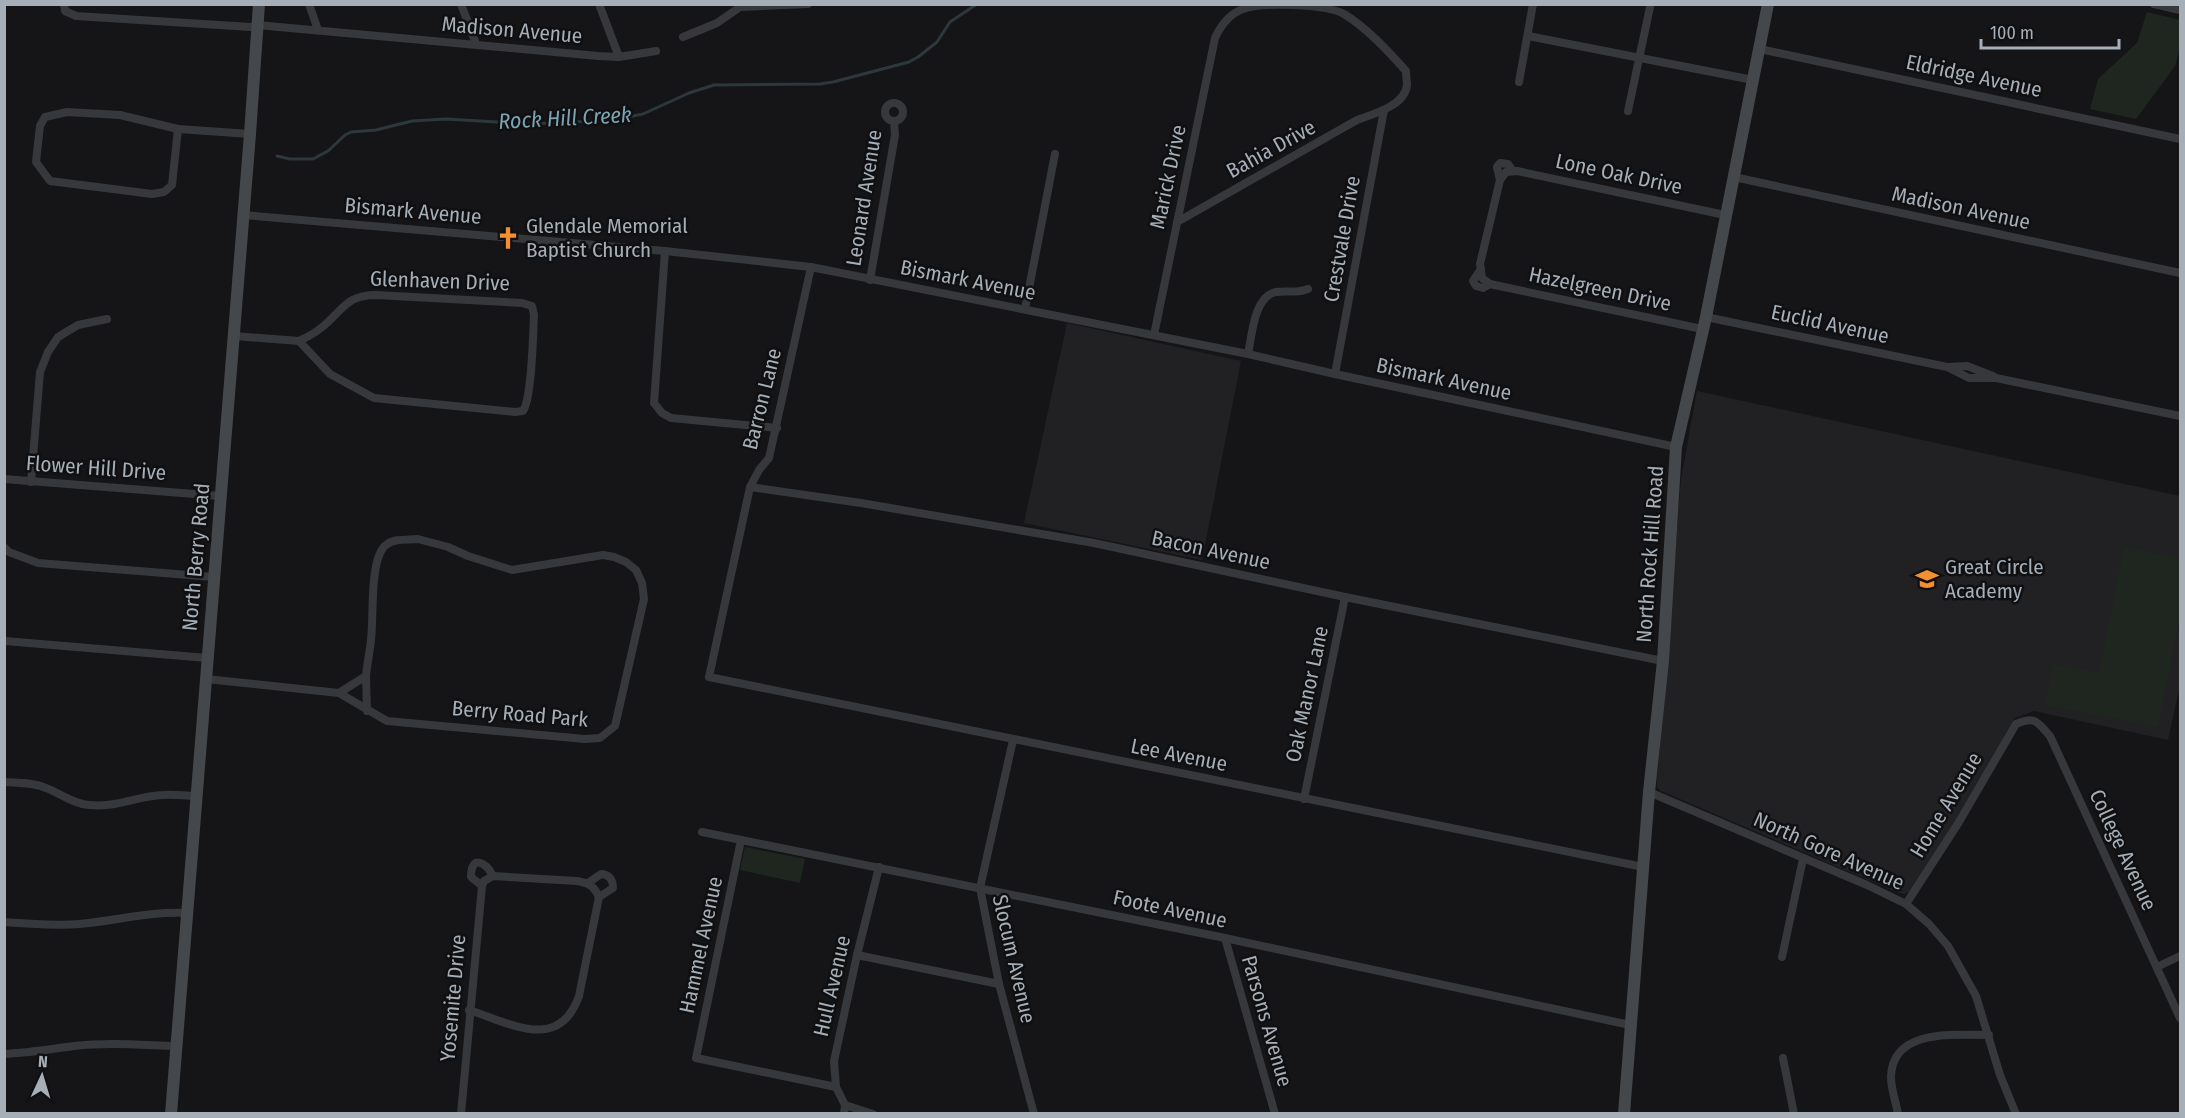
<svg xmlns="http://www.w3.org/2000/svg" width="2185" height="1118" font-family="'Fira Sans Condensed',sans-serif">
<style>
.built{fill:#212124}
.green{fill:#1f261f}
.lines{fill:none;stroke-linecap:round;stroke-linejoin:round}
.stream{stroke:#2d383c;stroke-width:3}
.street{stroke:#36383c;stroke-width:8}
.secondary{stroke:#44474c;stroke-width:12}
.labels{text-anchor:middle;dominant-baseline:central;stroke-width:5;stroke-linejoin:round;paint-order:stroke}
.street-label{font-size:21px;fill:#a6aeb7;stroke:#101012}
.poi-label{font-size:21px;fill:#a6aeb7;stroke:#101012;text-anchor:start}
.water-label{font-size:22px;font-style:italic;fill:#7da3b2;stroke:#101012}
</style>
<rect width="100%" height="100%" fill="#151517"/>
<g class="built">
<polygon points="1067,323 1241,361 1202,560 1024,523"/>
<polygon points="1697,391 2180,496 2180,685 2168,740 2034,711 2015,718 1962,811 1910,891 1905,894 1899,893 1661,791 1657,787 1657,781 1681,479"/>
</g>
<g class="green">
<polygon points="2147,12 2180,20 2180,46 2175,66 2136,119 2090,109 2098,79 2137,43"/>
<polygon points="2124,547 2180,558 2180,613 2158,727 2045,705 2053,664 2099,673"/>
<polygon points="745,847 805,859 800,883 740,870"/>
</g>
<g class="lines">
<polyline class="stream" points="277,156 290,159 313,159 328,151 345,135 351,132 376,130 412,121 446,119 532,124 613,120 643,114 689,93 714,85 820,84 833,82 909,62 918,57 937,42 950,22 977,4"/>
<g class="street">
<polyline points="64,4 65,11 76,16 251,27 257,25 598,56 619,57 656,51"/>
<polyline points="309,4 318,30"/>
<polyline points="461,4 476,44"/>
<polyline points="599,4 619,57"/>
<polyline points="2154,4 2180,10"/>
<polyline points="1528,36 1753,80"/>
<polyline points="683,37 717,23 740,7 808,4"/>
<polyline points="1760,49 2180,139"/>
<polyline points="1519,82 1533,4"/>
<circle cx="894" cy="112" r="9"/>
<polyline points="1628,111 1650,7"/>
<polygon points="67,112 120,115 178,129 172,185 164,192 152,194 50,181 36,162 40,126 45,117"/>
<polyline points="178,129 250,134"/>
<polyline points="1734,177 2180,273"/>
<polyline points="1500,180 1497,167 1500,163 1508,164 1513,171"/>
<polyline points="243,215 665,251 811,267 1248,354 1335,374 1676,447"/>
<polyline points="665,251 654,403 662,413 671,418 777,428"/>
<polyline points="811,267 769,458 759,470 750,487 709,677 1643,867"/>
<polyline points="1481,269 1473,281 1476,286 1483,288 1490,284"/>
<polyline points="870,280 895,135 894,121"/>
<path d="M376 295 522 303 532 306 534 315C533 334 532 398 523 411L515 412 374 398 330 374 299 341C310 336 319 331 328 322 345 306 350 295 376 295Z"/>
<polyline points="1025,309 1055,154"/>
<polyline points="1706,317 1947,367 1969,378 1996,378 2180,416"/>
<polyline points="1702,329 1490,284 1482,278 1480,264 1500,180 1506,172 1517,171 1725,215"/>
<path d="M1154 335 1215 38C1221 25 1229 14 1243 9 1262 2 1326 4 1344 14 1367 28 1388 51 1406 71 1406 75 1407 81 1407 85 1405 106 1373 114 1357 120L1177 222"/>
<polyline points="234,336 299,341"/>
<path d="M1248 354C1252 335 1254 296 1276 292 1288 290 1295 294 1308 289"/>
<polyline points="1948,367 1967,366 1993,376"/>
<polyline points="1335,374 1384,110"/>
<polyline points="4,479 220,496"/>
<polyline points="31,482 40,372 48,352 58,337 78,325 107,319"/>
<polyline points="750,487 861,503 1094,543 1345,597 1663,661"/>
<path d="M418 539 448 547 468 556 512 570 603 555 614 557 626 562 636 570 642 583 644 599 615 726 600 738 585 739 387 721 339 693 366 676C367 664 370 651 371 639 374 618 369 558 386 545 394 538 408 540 418 539Z"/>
<polyline points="4,547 9,552 38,563 214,577"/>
<polyline points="5,641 207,658"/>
<polyline points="366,676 367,711"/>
<polyline points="206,679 339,693"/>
<polyline points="1013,740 980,888 999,984 1034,1114"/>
<path d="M4 782C18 783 33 782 46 788 60 793 73 804 89 805 115 808 137 796 163 795 174 794 185 796 196 796"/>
<polyline points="1649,792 1867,885 1906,904 1929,924 1948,946 1976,996 2000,1075 2016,1114"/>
<polyline points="1304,799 1345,597"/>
<polyline points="702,832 1225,938 1630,1025"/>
<polyline points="741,840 696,1058 836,1087"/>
<path d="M588 883 601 874C609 874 613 880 613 888L599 897"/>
<path d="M482 886 471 877C471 854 486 862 493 876"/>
<path d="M1906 904 1959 822 2016 724C2035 716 2037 721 2050 736L2180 1018"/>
<path d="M4 922C30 924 54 926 79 924 115 921 151 911 187 913"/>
<polyline points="1225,938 1275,1114"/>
<polyline points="857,955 999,984"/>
<polyline points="1782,957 1803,859"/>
<polyline points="2157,967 2180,956"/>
<path d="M4 1054C28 1053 51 1049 74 1046 108 1042 142 1045 176 1046"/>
<polyline points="1783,1058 1794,1114"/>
<polyline points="845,1105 873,1114"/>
<path d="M461 1114 482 886 484 881 493 876 577 881C589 883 594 886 599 897L579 996C559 1053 510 1023 469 1010"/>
<polyline points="844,1114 845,1105 836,1087 834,1061 857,955 879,867"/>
<path d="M1898 1114C1896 1102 1891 1089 1891 1077 1892 1028 1955 1035 1989 1035"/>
</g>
<g class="secondary">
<polyline points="171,1114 250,134 259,4"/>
<polyline points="1624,1114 1649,792 1663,661 1676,447 1706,317 1768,4"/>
</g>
</g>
<defs>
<g id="church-bare" transform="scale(1.8)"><path d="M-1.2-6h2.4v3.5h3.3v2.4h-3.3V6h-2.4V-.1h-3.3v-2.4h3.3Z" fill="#f38f30" stroke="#101012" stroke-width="2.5" paint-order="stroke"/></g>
<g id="school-bare" transform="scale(1.8)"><path d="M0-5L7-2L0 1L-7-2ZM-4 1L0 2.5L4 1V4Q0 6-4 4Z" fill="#f38f30" stroke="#101012" stroke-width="2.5" paint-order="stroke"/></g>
</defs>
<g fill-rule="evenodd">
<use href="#church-bare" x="508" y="238"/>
<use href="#school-bare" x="1927" y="579"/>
</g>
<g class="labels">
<g class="street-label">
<text transform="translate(512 30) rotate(5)">Madison Avenue</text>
<text transform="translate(1974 76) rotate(12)">Eldridge Avenue</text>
<text transform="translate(1271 149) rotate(-29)">Bahia Drive</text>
<text transform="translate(1619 174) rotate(12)">Lone Oak Drive</text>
<text transform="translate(1168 177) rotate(-78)">Marick Drive</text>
<text transform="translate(864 198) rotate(-81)">Leonard Avenue</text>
<text transform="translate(1961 208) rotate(12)">Madison Avenue</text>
<text transform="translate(413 211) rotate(5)">Bismark Avenue</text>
<text transform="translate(1342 239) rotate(-80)">Crestvale Drive</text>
<text transform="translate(968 280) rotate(11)">Bismark Avenue</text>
<text transform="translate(440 281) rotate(2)">Glenhaven Drive</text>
<text transform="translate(1600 289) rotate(12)">Hazelgreen Drive</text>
<text transform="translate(1830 324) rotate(12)">Euclid Avenue</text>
<text transform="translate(1444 379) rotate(12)">Bismark Avenue</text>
<text transform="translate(762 399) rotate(-76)">Barron Lane</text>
<text transform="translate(96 468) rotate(4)">Flower Hill Drive</text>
<text transform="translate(1211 550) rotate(12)">Bacon Avenue</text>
<text transform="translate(1650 554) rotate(-86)">North Rock Hill Road</text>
<text transform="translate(196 557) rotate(-85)">North Berry Road</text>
<text transform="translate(1307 694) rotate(-78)">Oak Manor Lane</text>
<text transform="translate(520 714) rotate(5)">Berry Road Park</text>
<text transform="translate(1179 755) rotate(11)">Lee Avenue</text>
<text transform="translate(1946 805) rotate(-59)">Home Avenue</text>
<text transform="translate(2123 850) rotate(65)">College Avenue</text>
<text transform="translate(1829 851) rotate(24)">North Gore Avenue</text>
<text transform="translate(1170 909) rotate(12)">Foote Avenue</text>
<text transform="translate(701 945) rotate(-78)">Hammel Avenue</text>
<text transform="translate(1014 959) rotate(77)">Slocum Avenue</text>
<text transform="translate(832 986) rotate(-77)">Hull Avenue</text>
<text transform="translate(453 998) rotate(-85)">Yosemite Drive</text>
<text transform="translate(1267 1021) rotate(74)">Parsons Avenue</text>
</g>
<g class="poi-label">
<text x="526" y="226">Glendale Memorial<tspan x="526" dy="24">Baptist Church</tspan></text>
<text x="1945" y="567">Great Circle<tspan x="1945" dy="24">Academy</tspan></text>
</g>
<g class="water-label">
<text transform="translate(565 118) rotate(-3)">Rock Hill Creek</text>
</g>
</g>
<rect width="2185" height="1118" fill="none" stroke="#a6aeb7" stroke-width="12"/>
<g transform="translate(42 1076) rotate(4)" stroke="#101012" stroke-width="4.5" paint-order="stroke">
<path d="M0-4.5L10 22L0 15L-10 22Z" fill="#a6aeb7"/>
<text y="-9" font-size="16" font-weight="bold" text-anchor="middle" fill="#a6aeb7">N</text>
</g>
<path d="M1981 39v9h138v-9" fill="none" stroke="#a6aeb7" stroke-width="3"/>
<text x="1990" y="39" font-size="18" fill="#a6aeb7" stroke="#101012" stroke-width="4.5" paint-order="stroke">100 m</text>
</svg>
